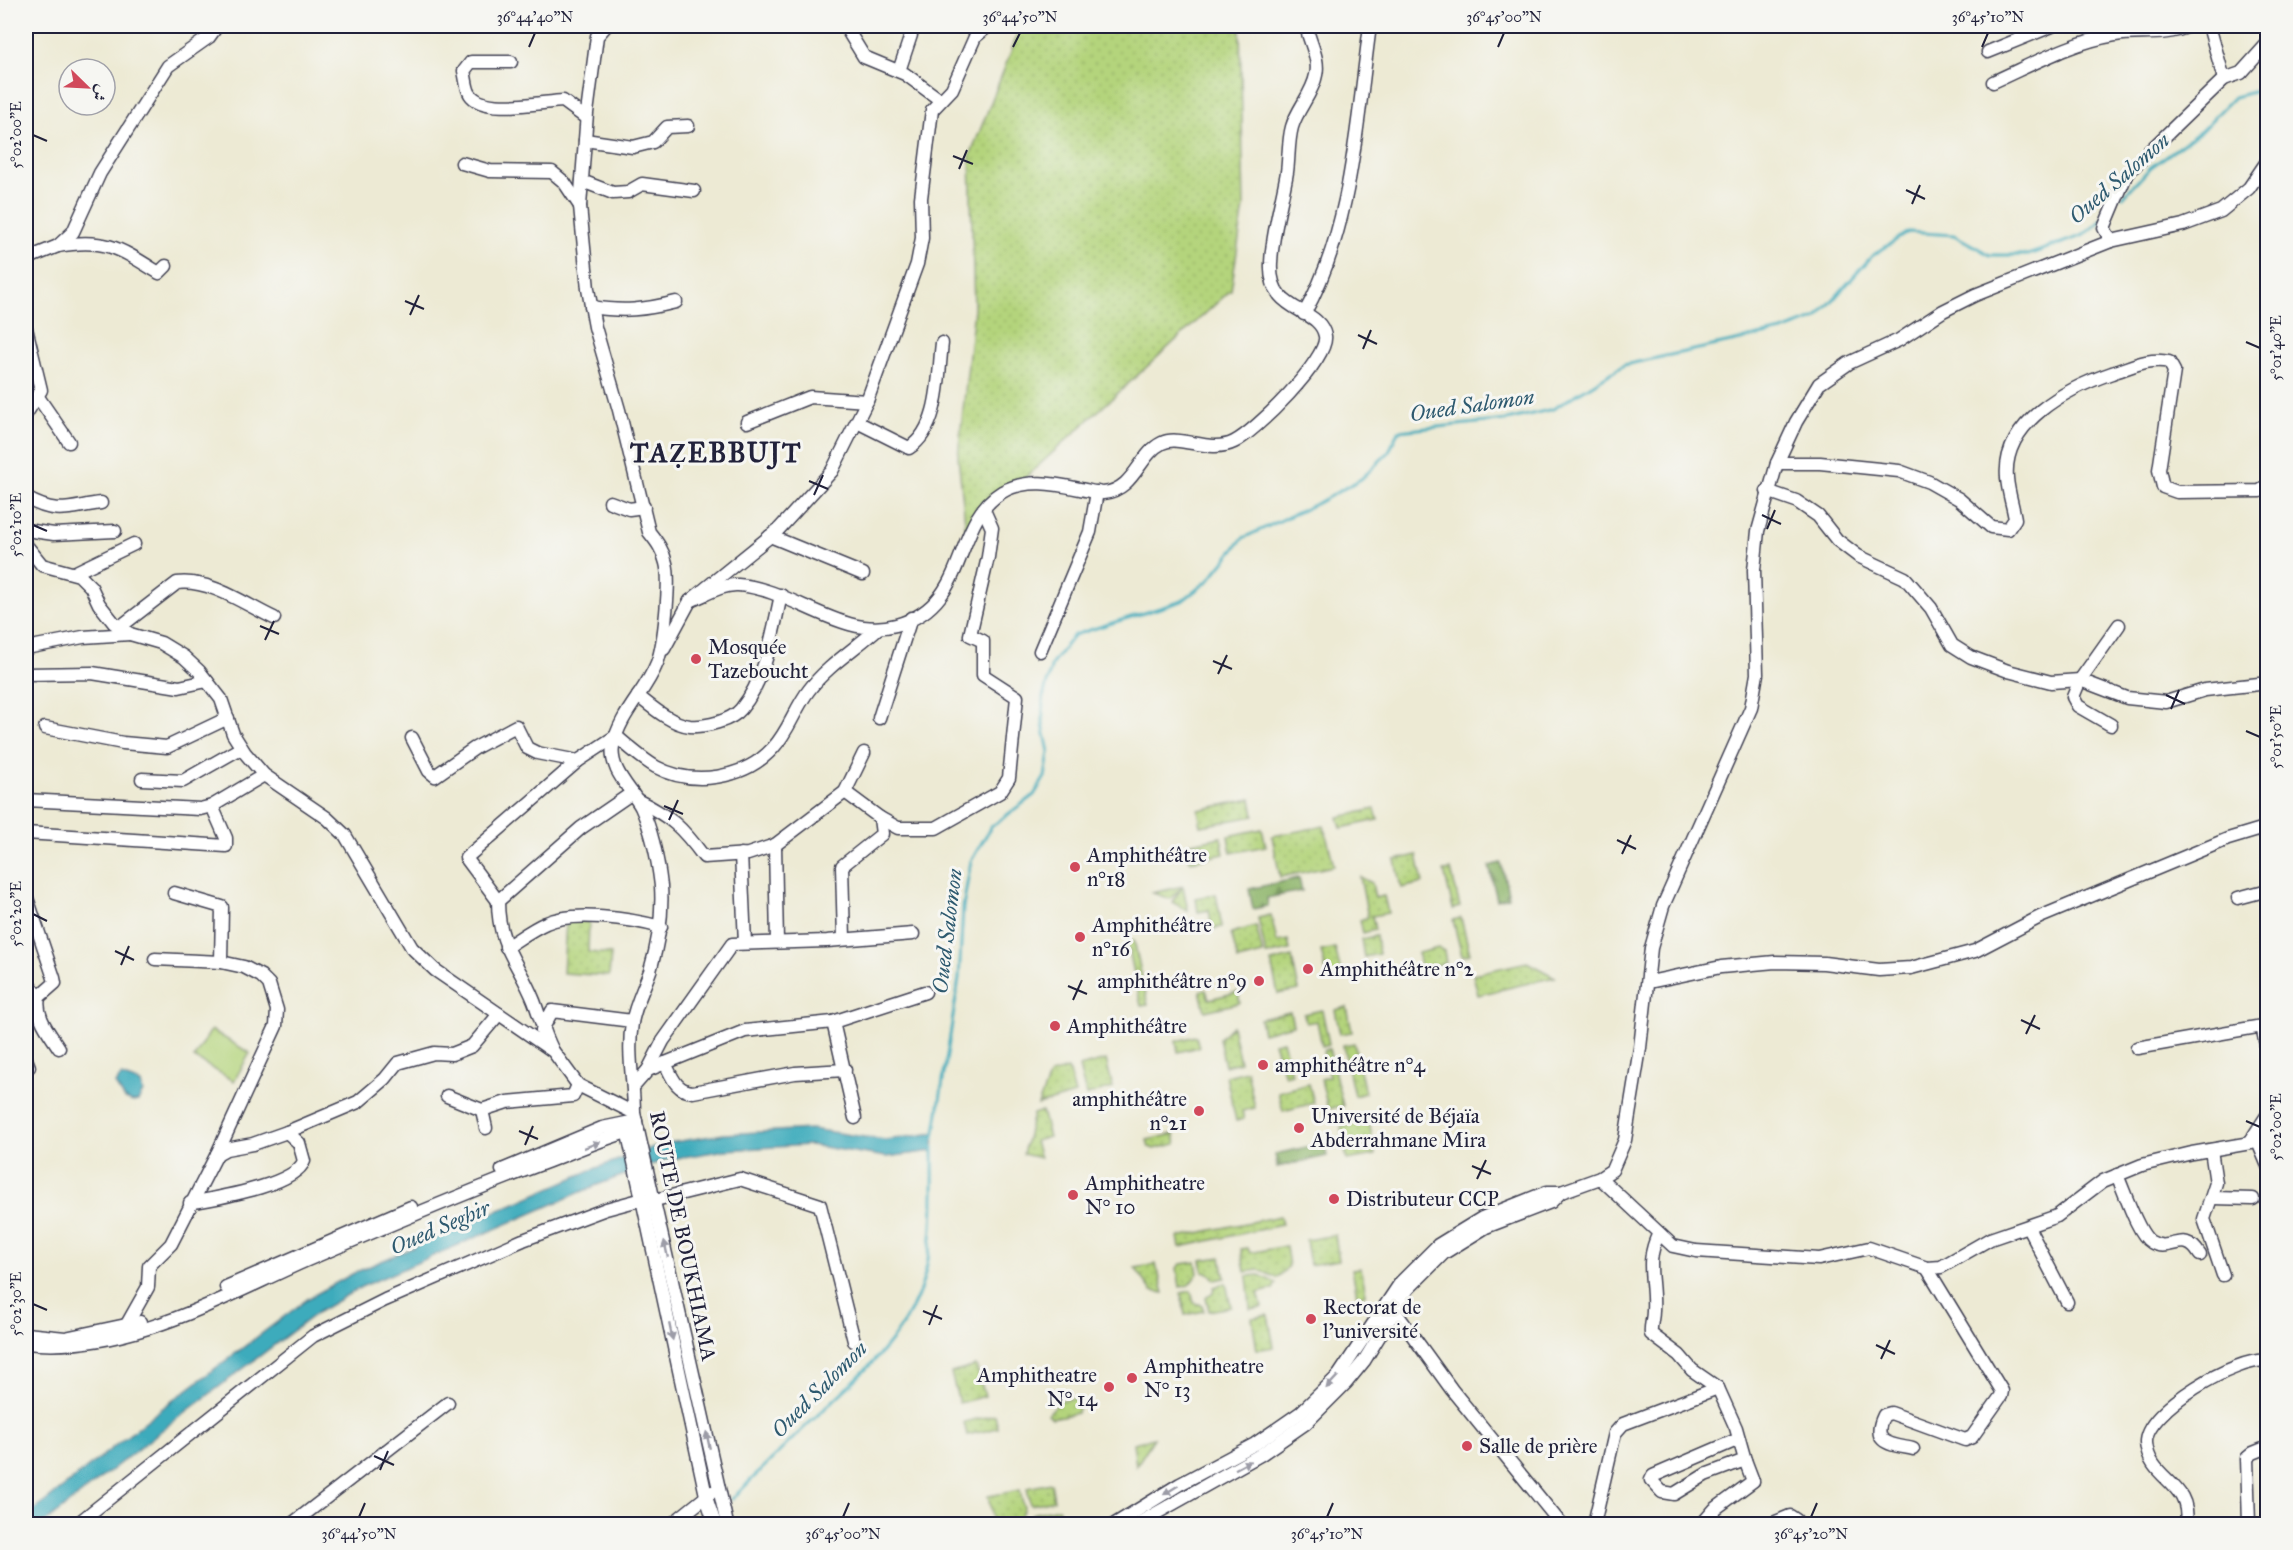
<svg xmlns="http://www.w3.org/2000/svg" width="2293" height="1550" font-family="'IM FELL Great Primer',Amiri,serif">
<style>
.grass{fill:url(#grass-dots);stroke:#6b7b5c;stroke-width:1.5}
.forest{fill:url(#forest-firs);stroke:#586c54;stroke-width:1.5}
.garden{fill:#b4d47c;stroke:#6b7b5c;stroke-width:1.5}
.water{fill:#3dabbc;stroke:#30667c;stroke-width:1.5}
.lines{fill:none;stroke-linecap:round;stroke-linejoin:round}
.stream{stroke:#3dabbc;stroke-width:3}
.minor-casing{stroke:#404052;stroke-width:15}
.minor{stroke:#fff;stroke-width:12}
.oneway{fill:#9c9ca7}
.ticks{fill:none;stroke:#22223b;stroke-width:2}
.poi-dot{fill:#d1495b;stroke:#f6f6f2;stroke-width:2}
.labels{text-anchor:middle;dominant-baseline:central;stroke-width:6;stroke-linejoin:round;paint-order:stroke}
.poi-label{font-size:21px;fill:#22223b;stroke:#f6f6f2;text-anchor:start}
.street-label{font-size:21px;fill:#22223b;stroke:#f6f6f2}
.water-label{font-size:22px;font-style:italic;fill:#2d596f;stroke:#f6f6f2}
.district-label{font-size:27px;font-weight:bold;letter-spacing:1.5px;fill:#22223b;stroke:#f6f6f2}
.neatline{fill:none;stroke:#22223b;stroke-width:2}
.ticks-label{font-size:15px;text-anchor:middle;fill:#22223b}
</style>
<defs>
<pattern id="grass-dots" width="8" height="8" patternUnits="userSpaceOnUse" patternTransform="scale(1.5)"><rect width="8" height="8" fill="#b4d47c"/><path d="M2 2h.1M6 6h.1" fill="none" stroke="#9ab66c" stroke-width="1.8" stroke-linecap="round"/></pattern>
<pattern id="forest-firs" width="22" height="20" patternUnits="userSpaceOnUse" patternTransform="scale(1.5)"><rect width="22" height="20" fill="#8fb66c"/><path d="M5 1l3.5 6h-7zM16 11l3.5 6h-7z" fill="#74945a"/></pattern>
</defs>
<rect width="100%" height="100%" fill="#f6f6f2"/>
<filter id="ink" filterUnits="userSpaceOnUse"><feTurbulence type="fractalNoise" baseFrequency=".0167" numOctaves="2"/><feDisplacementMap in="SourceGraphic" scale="12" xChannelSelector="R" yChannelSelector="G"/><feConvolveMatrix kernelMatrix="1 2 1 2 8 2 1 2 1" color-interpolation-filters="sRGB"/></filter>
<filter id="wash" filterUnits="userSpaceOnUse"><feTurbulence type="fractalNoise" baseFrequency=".008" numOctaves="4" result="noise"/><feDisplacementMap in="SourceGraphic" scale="24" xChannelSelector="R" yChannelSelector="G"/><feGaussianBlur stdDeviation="1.35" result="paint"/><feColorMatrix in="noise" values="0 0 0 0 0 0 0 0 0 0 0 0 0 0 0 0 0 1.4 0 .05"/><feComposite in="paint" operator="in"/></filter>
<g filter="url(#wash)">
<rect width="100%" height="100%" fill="#edead4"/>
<g class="grass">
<polygon points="1021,26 1240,26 1244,207 1231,290 1017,485 1000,493 967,541 958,456 974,309 970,156"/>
<polygon points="1251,799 1254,816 1201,826 1198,810"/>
<polygon points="1375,809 1378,820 1341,828 1338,817"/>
<polygon points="1324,826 1334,866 1280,877 1272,836"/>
<polygon points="1262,829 1266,846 1231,853 1228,836"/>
<polygon points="1221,837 1224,854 1190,861 1187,844"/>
<polygon points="1417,855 1423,883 1401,888 1395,860"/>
<polygon points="1451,870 1460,907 1453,909 1444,871"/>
<polygon points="1360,877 1372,883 1375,898 1384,896 1388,913 1372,916 1375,930 1363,933 1360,920 1368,917"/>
<polygon points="1183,886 1188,911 1172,902 1183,886 1170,899 1153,893"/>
<polygon points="1216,894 1222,927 1212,929 1209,910 1198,912 1196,898"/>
<polygon points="1271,915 1277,942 1288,940 1290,950 1266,955 1258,918"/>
<polygon points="1461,918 1470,954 1462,956 1453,920"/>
<polygon points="566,921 589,922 588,952 611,954 609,976 563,973"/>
<polygon points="1256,926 1263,954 1238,960 1231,933"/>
<polygon points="1376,936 1379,954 1364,957 1361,939"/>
<polygon points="1134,940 1148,1005 1141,1006 1127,941"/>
<polygon points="1335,948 1342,976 1328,979 1321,951"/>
<polygon points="1438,948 1444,951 1446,963 1421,968 1418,953"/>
<polygon points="1292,957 1299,990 1278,994 1271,962"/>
<polygon points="1527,962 1555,977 1478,995 1473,974"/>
<polygon points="1206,990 1209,999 1238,992 1240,1003 1205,1011 1200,991"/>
<polygon points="1347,1007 1352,1032 1340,1034 1335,1010"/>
<polygon points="1322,1010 1329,1044 1322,1046 1317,1021 1306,1023 1304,1014"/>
<polygon points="1290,1012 1293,1025 1263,1033 1260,1019"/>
<polygon points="1232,1026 1240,1062 1225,1066 1219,1039"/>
<polygon points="1196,1036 1199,1047 1178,1052 1176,1041"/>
<polygon points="1283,1041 1292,1074 1285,1076 1274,1043"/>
<polygon points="1354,1043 1365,1093 1354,1096 1343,1045"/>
<polygon points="1329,1049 1343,1106 1328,1109 1321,1079 1329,1077 1323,1051"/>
<polygon points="1106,1060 1113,1088 1086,1095 1079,1067"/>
<polygon points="1068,1069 1075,1094 1038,1105 1050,1074"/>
<polygon points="1247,1071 1255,1108 1242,1111 1244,1119 1236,1121 1226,1076"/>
<polygon points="1309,1084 1314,1103 1283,1111 1278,1092"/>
<polygon points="1042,1111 1049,1137 1035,1141 1040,1158 1023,1154 1033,1114"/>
<polygon points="1369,1122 1375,1155 1347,1160 1341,1127"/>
<polygon points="1174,1134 1176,1144 1154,1149 1149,1147 1147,1140"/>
<polygon points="1280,1216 1282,1225 1180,1247 1178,1237"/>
<polygon points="1335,1235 1339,1260 1310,1265 1306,1240"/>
<polygon points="1286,1246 1289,1266 1277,1278 1259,1270 1245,1272 1241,1249 1248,1248 1250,1253"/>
<polygon points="1221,1257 1225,1278 1215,1280 1210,1274 1203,1272 1201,1260"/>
<polygon points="1196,1262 1198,1273 1189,1285 1180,1287 1177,1268 1181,1264"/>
<polygon points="1156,1264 1164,1293 1152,1291 1135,1268"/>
<polygon points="1361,1268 1366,1294 1357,1296 1352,1269"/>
<polygon points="1259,1275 1276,1283 1273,1289 1258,1293 1262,1307 1250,1309 1247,1276"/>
<polygon points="1226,1283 1231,1307 1209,1311 1206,1298 1213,1292 1214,1287"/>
<polygon points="1191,1291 1194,1303 1202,1305 1204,1311 1185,1315 1181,1293"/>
<polygon points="1268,1315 1274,1347 1257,1350 1252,1318"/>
<polygon points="976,1366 985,1396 959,1403 951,1373"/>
<polygon points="1080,1398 1077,1413 1052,1418 1048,1414 1061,1400"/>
<polygon points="995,1415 998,1428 967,1435 964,1422"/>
<polygon points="1154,1438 1136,1466 1133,1443"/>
<polygon points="1051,1483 1054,1500 1030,1505 1027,1488"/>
<polygon points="1020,1490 1024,1508 1017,1524 994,1524 988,1496"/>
<polygon points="1059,1508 1061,1521 1057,1524 1027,1524 1032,1514"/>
</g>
<g class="forest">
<polygon points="1501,863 1509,897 1497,900 1489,866"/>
<polygon points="1299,878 1302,891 1267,898 1268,906 1253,909 1249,889"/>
<polygon points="1325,1143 1327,1156 1277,1167 1275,1154"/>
</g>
<polygon class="garden" points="211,1030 250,1053 234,1081 194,1058"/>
<g class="water">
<polygon points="121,1076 141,1083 143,1092 138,1101 133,1102 125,1099 115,1084"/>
<polygon points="811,1129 885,1140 934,1133 933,1151 886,1157 810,1145 726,1150 665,1160 597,1185 361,1287 318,1312 162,1430 43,1524 26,1524 26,1517 152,1416 309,1298 354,1273 591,1170 662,1144 724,1134"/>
</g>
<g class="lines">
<g class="stream">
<polyline points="2123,197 2151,167 2201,131 2234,97 2268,88"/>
<polyline points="934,1138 959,978 963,907 971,861 991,827 1034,795 1045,777 1049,752 1043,725 1043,697 1052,664 1074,635 1182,601 1209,580 1243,538 1318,503 1361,479 1389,452 1398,431 1507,420 1553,409 1624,365 1782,331 1817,318 1872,256 1908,232 1954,235 1990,255 2028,255 2084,235 2103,219"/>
<path d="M732 1499C757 1474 782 1449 807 1425 848 1386 898 1347 919 1293 936 1248 933 1194 933 1147"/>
</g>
</g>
</g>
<g filter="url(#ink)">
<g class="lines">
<g class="minor-casing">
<g id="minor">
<path d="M606 26 597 36 587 113 580 206 588 289 595 327 619 410 649 532C657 542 663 550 666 563 671 581 664 645 657 663 645 693 620 713 613 746 609 770 631 788 641 807 652 831 658 860 661 886 663 915 658 944 650 971 644 988 635 1005 632 1023 627 1054 634 1082 634 1113L727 1524"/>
<polyline points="845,26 864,57 905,74 939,99"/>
<polyline points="2209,26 2224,79 2241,73 2268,43"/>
<polyline points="1988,52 2052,26"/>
<path d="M511 62H471L464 71C466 78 466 88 470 94 483 115 541 102 563 101L586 118"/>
<polyline points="899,71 911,35 910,26"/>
<path d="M1993 82C2033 64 2072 42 2115 35 2140 31 2165 37 2189 26"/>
<polyline points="585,140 633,147 653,142 667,127 688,126"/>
<polyline points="462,163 490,171 552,172 564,182 580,206"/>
<polyline points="582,181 613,193 628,192 642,184 694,191"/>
<polyline points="2111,241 2104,228 2127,173 2224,79"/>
<path d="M58 246C105 237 121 249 159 273L166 266"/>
<polyline points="26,259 58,246 73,232 100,173 168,66 209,37 217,26"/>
<path d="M591 307C624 312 644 310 676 302"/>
<path d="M1304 314C1352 230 1357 120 1370 26"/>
<polyline points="26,328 41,390 26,414"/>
<polyline points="38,397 69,442"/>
<polyline points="747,422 810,397 867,401"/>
<path d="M857 422 909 448C940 428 938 375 942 343"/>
<path d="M1777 463H1820L1899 471 1929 482 1959 499 1991 527 2008 529 2015 519C2013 506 2008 492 2007 478 2002 422 2068 388 2112 373 2131 367 2149 357 2169 362L2174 371 2159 470 2163 487 2177 492 2260 491 2268 485"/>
<polyline points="1767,491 1796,501 1818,516 1837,540 1858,556 1905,578 1931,608 1952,645 1971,657 2008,671 2051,682 2080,680 2127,698 2166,702 2205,690 2268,683"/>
<path d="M26 498C58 516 69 507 101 503"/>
<polyline points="610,502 629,509 644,507"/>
<polyline points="26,530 54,534 115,531"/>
<polyline points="770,536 863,574"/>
<polyline points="26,545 42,565 79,575 91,587 99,604 114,623 130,634 161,643 184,657 199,671 221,699 233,734 245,753 264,775 327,818 345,835 412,948 435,970 553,1051 578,1085 634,1113"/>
<polyline points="74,573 134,544"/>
<path d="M690 601C705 595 722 584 738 585 793 589 842 640 896 625 971 605 951 523 1002 492 1026 478 1055 484 1080 489 1087 490 1096 493 1103 493 1135 490 1139 454 1162 443 1180 434 1210 454 1234 442 1255 432 1329 359 1325 336 1319 305 1268 315 1271 263 1272 233 1282 202 1287 172 1289 158 1288 141 1292 127 1297 109 1313 93 1316 75 1320 59 1309 41 1306 26"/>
<path d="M120 627 177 583C211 579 244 604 274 618"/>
<polyline points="26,648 83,637 130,634"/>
<polyline points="664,649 690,601 779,529 832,471 867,401 917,264 922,238 921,198 932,110 952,89 975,37 988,26"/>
<polyline points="1040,651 1090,532 1097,492"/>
<polyline points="26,674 92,673 179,687 207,681"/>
<path d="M638 696C652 707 671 724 690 726 706 727 731 721 741 709 766 679 773 631 781 595"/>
<polyline points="879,718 911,618"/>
<polyline points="2111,725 2078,706 2073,697 2080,680 2119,625"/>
<polyline points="45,728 123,743 167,747 228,718"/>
<polyline points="412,738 429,771 435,776 475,748 516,726 527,748 537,753 578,761"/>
<polyline points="142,779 183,781 241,748"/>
<polyline points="26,800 200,809 212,806 264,775"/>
<path d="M637 800C671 817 682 827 704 857L748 854 775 845 845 792 864 753"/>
<polyline points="880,818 898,828 936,828 1000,792 1009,778 1017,697 983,675 983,641 970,635 988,557 992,528 984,510"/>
<polyline points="26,833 226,846 226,838 212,806"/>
<polyline points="775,845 777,942"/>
<polyline points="741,854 745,943"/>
<polyline points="174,893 222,907 221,962"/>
<polyline points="27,898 54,978 55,983 39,997"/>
<polyline points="2238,898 2268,890"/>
<path d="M498 901 466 858 578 761 616 736C629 747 642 759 656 767 693 787 745 779 773 748 789 731 795 708 809 690 827 666 855 649 877 629"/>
<polyline points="844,939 842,866 882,834 880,818 845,792"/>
<path d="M506 947C519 939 532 929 546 923 574 910 631 919 661 927"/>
<path d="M26 980 39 997C35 1017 49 1032 59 1048"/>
<polyline points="1649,982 1721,967 1775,962 1824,963 1879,970 1911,968 1975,951 2040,917 2228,839 2268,827"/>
<polyline points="833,1022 855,1118"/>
<polyline points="2262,1026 2268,1055"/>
<polyline points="542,1030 552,1011 632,1021"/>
<polyline points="2137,1048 2268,1025"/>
<path d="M552 1049C544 1033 540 1017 534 1001 519 963 498 947 498 901L581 828 632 793"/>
<polyline points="26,1059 29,1067"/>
<path d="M665 1063C672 1077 676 1091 693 1092L795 1073 845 1070"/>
<polyline points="648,1070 745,1031 833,1022 925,992"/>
<polyline points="634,1086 648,1070 663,1041 732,944 827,941 913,934"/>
<polyline points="447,1096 482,1110 507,1102 573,1096 578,1085"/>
<polyline points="482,1110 486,1128"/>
<polyline points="626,1125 707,1500 715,1524"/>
<polyline points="287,1132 358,1102 385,1079 398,1063 434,1053 452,1054 472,1046 499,1014"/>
<polyline points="2258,1142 2268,1166"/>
<polyline points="2249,1143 2268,1114"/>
<polyline points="2211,1150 2216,1183 2204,1219 2223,1275"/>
<polyline points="502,1170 602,1128 636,1121"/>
<path d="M2117 1175C2124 1190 2138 1235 2151 1242 2171 1254 2184 1228 2200 1255"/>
<polyline points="1600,1178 1673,1246 1696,1251 1819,1259 1869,1248 1927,1268 1941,1267 1990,1239 2057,1216 2103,1181 2142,1165 2192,1153 2268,1140"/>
<polyline points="2213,1198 2253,1199"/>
<polyline points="655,1200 740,1179 820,1205 854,1341"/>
<path d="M190 1203C215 1198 294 1186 304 1161L299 1143 287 1132 253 1144 226 1149 217 1154"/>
<polyline points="2028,1227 2067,1302"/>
<path d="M1659 1233C1644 1263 1655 1280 1653 1311 1653 1320 1650 1325 1651 1334L1679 1355 1692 1370 1718 1388 1736 1428 1745 1460"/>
<polyline points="226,1287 411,1207"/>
<polyline points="1394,1310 1452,1390 1561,1524"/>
<polyline points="126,1326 148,1287 149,1266 171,1244 217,1154 276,1026 277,1010 269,984 261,976 244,967 221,962 155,959"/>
<polyline points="26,1334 65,1338 140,1322"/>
<path d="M26 1343C124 1354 217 1300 305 1261 384 1227 464 1193 544 1163 575 1151 606 1137 638 1129"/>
<path d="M1913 1449C1890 1444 1870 1444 1884 1415L1891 1413 1965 1440 1972 1437 2001 1396 2002 1391 1927 1268"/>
<polyline points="77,1524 313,1336 385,1300 523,1240 606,1209 643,1199"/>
<polyline points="292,1524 448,1403"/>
<polyline points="672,1524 712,1492"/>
<polyline points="1115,1524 1180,1484 1255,1444 1300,1413 1339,1375 1401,1282 1438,1245 1482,1218 1547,1192 1561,1192"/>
<polyline points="1137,1524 1260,1455 1306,1423 1346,1383 1364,1361 1408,1289 1444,1253 1486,1227 1551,1202 1561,1192 1600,1178 1612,1170 1625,1140 1640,1048 1651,948 1663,906 1751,708 1757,674 1754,570 1758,531 1777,463 1796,422 1819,384 1849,363 1899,340 1943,311 1975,295 2111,241 2183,225 2221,211 2249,188 2268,160"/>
<polyline points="1594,1524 1615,1433 1623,1424 1718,1388"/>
<polyline points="1702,1524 1715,1509 1753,1481 1745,1460 1705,1475 1674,1494 1662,1492 1651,1480 1653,1476 1739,1439"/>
<polyline points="1771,1524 1790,1516 1796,1520 1796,1524"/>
<path d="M2186 1524C2192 1481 2149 1481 2146 1443 2144 1411 2239 1355 2268 1361"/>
<polyline points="2249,1524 2247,1458 2253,1453 2268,1447"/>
</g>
</g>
<use href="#minor" class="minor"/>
</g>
<defs><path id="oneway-solid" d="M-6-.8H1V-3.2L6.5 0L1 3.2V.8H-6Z" transform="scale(1.5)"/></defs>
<g class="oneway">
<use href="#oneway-solid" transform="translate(592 1145) rotate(-21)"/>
<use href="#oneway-solid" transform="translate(666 1249) rotate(-102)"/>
<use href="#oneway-solid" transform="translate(671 1332) rotate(78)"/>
<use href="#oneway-solid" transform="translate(1332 1382) rotate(133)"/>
<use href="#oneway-solid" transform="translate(708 1440) rotate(-102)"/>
<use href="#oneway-solid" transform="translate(1243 1465) rotate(-28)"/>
<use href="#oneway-solid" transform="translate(1171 1490) rotate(148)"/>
</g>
</g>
<path class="ticks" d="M529 47 535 33M1013 47 1020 33M1498 47 1504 33M1982 47 1988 33M33 135 47 141M953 156 973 164M959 169 967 150M1906 190 1925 199M1912 204 1920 185M405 301 424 309M410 315 419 295M1358 335 1377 344M2246 342 2260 348M1363 349 1371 330M809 481 828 489M814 495 823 475M1762 515 1781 524M33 525 47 531M1767 529 1775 510M260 626 279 634M265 640 274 621M1213 661 1232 669M1218 674 1227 655M2166 695 2185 704M2171 709 2179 690M2246 731 2260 737M664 806 683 814M669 820 678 800M1617 840 1636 849M1622 854 1631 835M33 914 47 921M115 951 134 960M121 965 129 946M1068 986 1087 994M1073 1000 1082 980M2021 1020 2040 1029M2026 1034 2035 1015M2246 1121 2260 1127M519 1131 538 1139M525 1145 533 1126M1472 1166 1491 1174M1477 1179 1486 1160M33 1304 47 1310M923 1311 942 1319M929 1325 937 1305M1876 1345 1895 1354M1881 1359 1890 1340M374 1456 394 1465M380 1470 388 1451M359 1517 365 1503M843 1517 849 1503M1327 1517 1333 1503M1811 1517 1817 1503"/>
<g class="poi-dot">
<circle cx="696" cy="659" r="6"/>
<circle cx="1075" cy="867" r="6"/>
<circle cx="1080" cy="937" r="6"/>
<circle cx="1308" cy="969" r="6"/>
<circle cx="1259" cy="981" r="6"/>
<circle cx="1055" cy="1026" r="6"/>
<circle cx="1263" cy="1065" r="6"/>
<circle cx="1199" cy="1111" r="6"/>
<circle cx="1299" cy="1128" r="6"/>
<circle cx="1073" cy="1195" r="6"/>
<circle cx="1334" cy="1199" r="6"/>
<circle cx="1311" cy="1319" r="6"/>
<circle cx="1132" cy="1378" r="6"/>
<circle cx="1109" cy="1387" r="6"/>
<circle cx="1467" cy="1446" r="6"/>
</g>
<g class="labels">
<g class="poi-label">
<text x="708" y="647">Mosquée<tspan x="708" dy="24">Tazeboucht</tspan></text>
<text x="1087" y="855">Amphithéâtre<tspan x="1087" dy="24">n°18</tspan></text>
<text x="1092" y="925">Amphithéâtre<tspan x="1092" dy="24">n°16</tspan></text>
<text x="1320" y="969">Amphithéâtre n°2</text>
<text x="1247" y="981" text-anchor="end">amphithéâtre n°9</text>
<text x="1067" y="1026">Amphithéâtre</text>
<text x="1275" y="1065">amphithéâtre n°4</text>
<text x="1187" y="1099" text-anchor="end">amphithéâtre<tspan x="1187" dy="24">n°21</tspan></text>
<text x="1311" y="1116">Université de Béjaïa<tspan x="1311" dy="24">Abderrahmane Mira</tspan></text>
<text x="1085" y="1183">Amphitheatre<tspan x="1085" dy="24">N° 10</tspan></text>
<text x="1346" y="1199">Distributeur CCP</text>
<text x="1323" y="1307">Rectorat de<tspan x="1323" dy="24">l'université</tspan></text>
<text x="1144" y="1366">Amphitheatre<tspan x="1144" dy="24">N° 13</tspan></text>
<text x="1097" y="1375" text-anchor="end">Amphitheatre<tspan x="1097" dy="24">N° 14</tspan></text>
<text x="1479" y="1446">Salle de prière</text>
</g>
<g class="street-label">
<text transform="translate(683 1236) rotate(78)">ROUTE DE BOUKHIAMA</text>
</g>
<g class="water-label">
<text transform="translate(2119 178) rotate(-41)">Oued Salomon</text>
<text transform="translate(1472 405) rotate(-8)">Oued Salomon</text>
<text transform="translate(947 931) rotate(-83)">Oued Salomon</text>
<text transform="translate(440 1227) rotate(-23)">Oued Seghir</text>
<text transform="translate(819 1389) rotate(-45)">Oued Salomon</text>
</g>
<g class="district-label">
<text x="716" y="452">TAẒEBBUJT</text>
</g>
</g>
<rect width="2293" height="1550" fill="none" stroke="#f6f6f2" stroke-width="66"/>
<g transform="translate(87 87) rotate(114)"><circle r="28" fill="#f6f6f2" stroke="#a1a1a9" stroke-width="1.5"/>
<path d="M0-4.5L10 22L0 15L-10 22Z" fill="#d1495b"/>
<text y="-9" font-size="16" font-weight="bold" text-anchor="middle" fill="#22223b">ش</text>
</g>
<rect x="33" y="33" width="2227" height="1484" class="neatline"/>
<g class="ticks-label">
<text x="535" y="22">36°44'40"N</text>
<text x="1020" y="22">36°44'50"N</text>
<text x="1504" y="22">36°45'00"N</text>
<text x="1988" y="22">36°45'10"N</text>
<text transform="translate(16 135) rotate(-90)" y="5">5°02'00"E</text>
<text transform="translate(2276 348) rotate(-90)" y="5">5°01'40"E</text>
<text transform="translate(16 525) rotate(-90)" y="5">5°02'10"E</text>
<text transform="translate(2276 737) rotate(-90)" y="5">5°01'50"E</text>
<text transform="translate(16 914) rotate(-90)" y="5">5°02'20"E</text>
<text transform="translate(2276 1127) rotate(-90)" y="5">5°02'00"E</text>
<text transform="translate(16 1304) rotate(-90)" y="5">5°02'30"E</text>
<text x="359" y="1539">36°44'50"N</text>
<text x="843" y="1539">36°45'00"N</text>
<text x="1327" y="1539">36°45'10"N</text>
<text x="1811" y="1539">36°45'20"N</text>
</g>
</svg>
